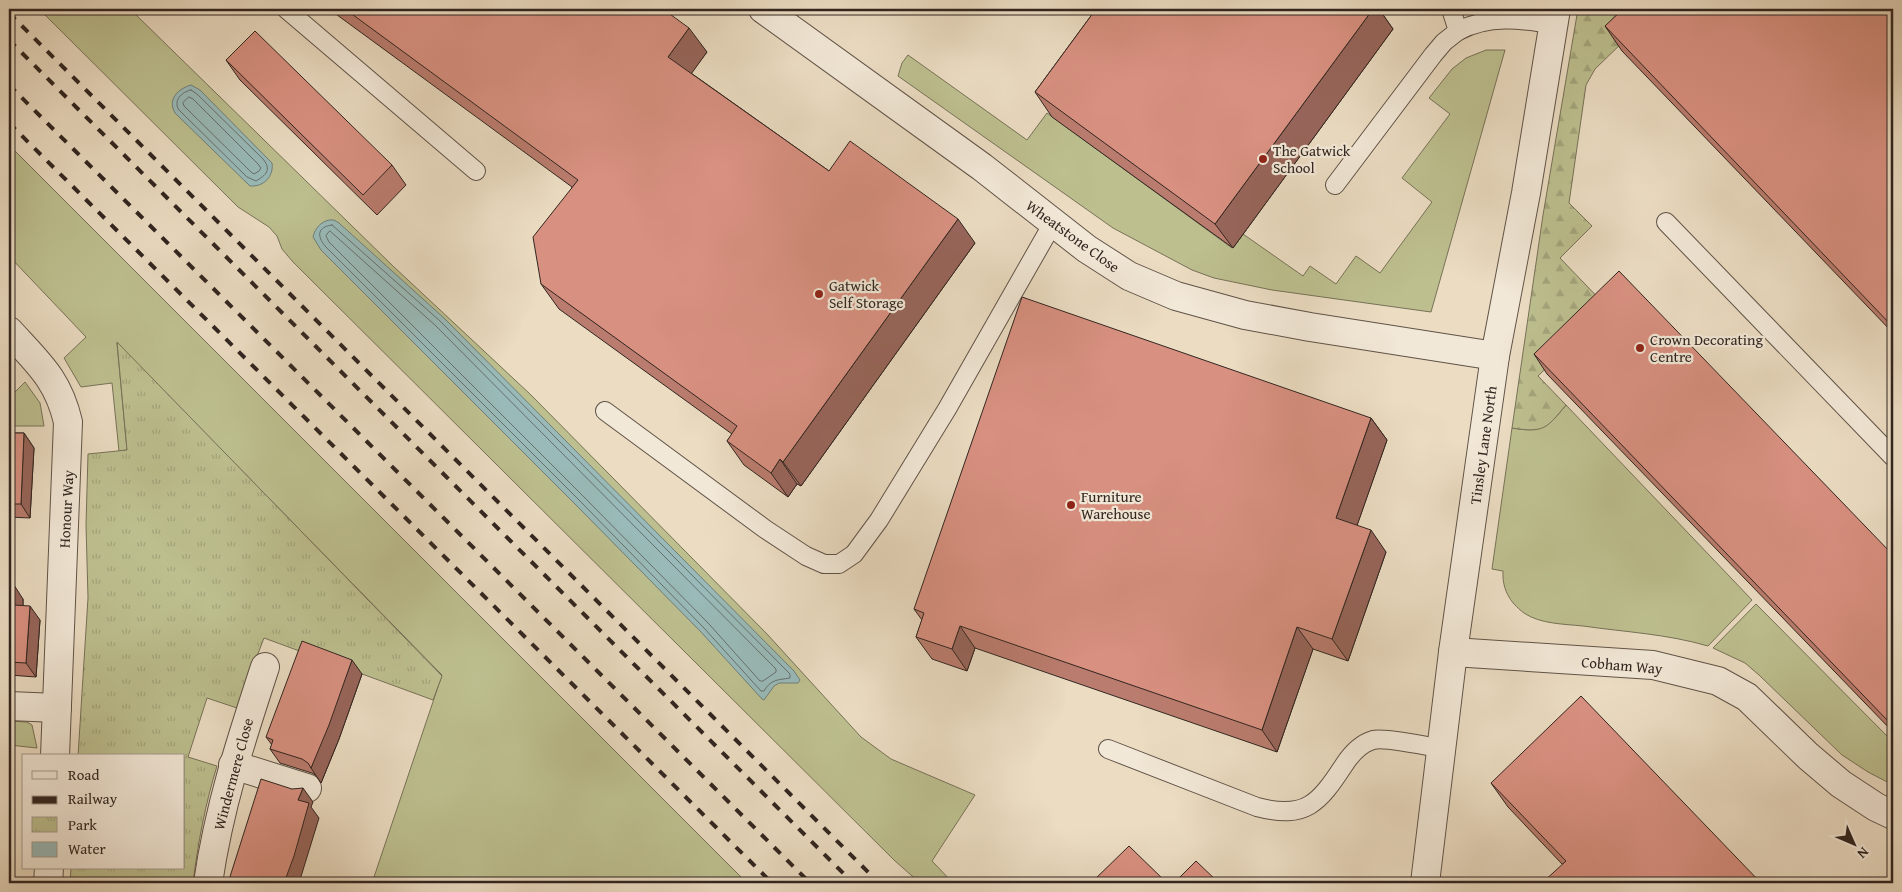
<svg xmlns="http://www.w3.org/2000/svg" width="1902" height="892" font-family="'Gentium Book Plus',serif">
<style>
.grass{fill:#bdbf8f;stroke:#777258}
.forest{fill:url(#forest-firs);stroke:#777258}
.park{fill:url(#park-tufts);stroke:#777258}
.water{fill:#99bab8;stroke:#6f7e7b}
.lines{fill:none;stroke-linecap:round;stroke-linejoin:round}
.shore{stroke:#65706c;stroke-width:1}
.service-casing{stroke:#605348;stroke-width:20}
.minor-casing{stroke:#605348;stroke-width:30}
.service{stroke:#f2e8d7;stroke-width:18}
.minor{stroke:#f2e8d7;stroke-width:28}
.rail{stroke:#312520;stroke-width:4;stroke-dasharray:9 9;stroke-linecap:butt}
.wall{fill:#ba7c6e;stroke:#312520}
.shaded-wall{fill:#97655a;stroke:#312520}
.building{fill:#d89080;stroke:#312520}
.poi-dot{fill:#8f2418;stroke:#f2e8d7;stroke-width:2}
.labels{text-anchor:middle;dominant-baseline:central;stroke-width:4.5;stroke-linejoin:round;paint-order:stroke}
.poi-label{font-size:15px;fill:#312520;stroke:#f2e8d7;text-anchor:start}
.street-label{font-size:15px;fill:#312520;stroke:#f2e8d7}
</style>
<defs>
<pattern id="forest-firs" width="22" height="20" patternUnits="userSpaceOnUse" patternTransform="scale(1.25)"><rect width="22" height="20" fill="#bdbf8f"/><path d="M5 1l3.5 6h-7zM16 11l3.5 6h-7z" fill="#a3a47b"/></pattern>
<pattern id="park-tufts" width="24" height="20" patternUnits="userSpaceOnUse" patternTransform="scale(1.25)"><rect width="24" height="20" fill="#bdbf8f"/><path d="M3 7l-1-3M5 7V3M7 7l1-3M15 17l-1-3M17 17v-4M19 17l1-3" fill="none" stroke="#a3a47b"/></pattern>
</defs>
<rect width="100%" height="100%" fill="#ebdcc2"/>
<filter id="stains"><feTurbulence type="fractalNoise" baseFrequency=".004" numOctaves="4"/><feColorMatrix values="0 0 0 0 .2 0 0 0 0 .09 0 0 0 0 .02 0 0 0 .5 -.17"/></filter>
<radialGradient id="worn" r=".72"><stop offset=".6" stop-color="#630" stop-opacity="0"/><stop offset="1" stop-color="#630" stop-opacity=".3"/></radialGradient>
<g class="grass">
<polygon points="39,9 130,9 393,266 531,395 767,634 861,737 891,759 975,795 932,861 953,883 920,883 894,860 293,262 282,249 277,236 269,227 238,207"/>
<polygon points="1486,50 1505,50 1431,312 1272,290 1214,278 1192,270 1113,228 898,76 902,63 908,55 1027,140 1047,113 1232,248 1243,234 1303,276 1310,266 1336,284 1356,256 1380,273 1432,202 1402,178 1450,114 1429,98 1452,69 1466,58"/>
<polygon points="9,145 747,883 372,883 442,675 117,343 127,450 119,451 112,383 81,387 64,358 86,337 9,256"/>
<polygon points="25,382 40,403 44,426 9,426 9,398"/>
<path d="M1566 405 1752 600 1708 646C1667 634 1625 632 1583 626 1564 624 1540 624 1524 613 1509 602 1502 588 1503 571L1492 569 1512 428C1542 433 1547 428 1566 405Z"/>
<polygon points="1756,604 1893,742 1893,785 1868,772 1842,755 1759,675 1745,663 1713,648"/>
<polygon points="9,721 27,722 32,725 37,748 9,745"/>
</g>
<path class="forest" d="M1578 9H1657L1595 69 1586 85 1569 203 1592 226 1560 258 1608 308 1538 376 1566 405C1546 429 1544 433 1512 428L1543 215Z"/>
<path class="park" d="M117 342 442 676 433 700 264 638 237 708 207 698 188 757 217 766C205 805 198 843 193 883H70L71 868H184V756H78L88 598 86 525 88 454 127 450Z"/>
<g class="water">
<path d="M191 85 200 90 272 163C274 176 264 187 250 186L175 113C167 99 178 89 191 85Z"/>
<path d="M329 220H334L339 223 444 318 794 671 800 680 798 683H779L774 686 764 700 762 699 701 632 575 504 321 250 313 237C315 228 321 222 329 220Z"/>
</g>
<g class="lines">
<g class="shore">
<path d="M191 90 197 94 263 159C272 170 266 175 256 181L247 177 179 110C173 101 181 92 191 90Z"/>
<polygon points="189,97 193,99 258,164 261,168 259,171 254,174 251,172 184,106 183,103"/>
<path d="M332 225 440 321 790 674V678C778 680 771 679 764 691H761L704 628 579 500 325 246C317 236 317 227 332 225Z"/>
<polygon points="330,231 436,326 776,669 776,672 763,681 760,681 709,624 583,496 329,242 326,236"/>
</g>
<g class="service-casing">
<g id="service">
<polyline points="286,9 476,171"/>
<path d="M1458 31C1489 15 1520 19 1553 24"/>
<polyline points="1335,185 1433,55 1444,42 1458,31 1451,9"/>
<polyline points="1666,222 1893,457"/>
<polyline points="605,411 765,529 806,556 824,564 839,564 854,554 879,520 947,409 1053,223"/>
<path d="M1108 749 1257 807C1306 820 1319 803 1344 765 1351 754 1360 744 1373 740 1385 737 1427 746 1442 749"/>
</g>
</g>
<g class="minor-casing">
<g id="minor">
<polyline points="763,9 982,167 1087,249 1129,276 1176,296 1245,315 1310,327 1495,356"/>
<path d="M9 331C38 363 58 379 68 422L55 756"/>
<polyline points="1453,652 1653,665 1718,681 1747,697 1808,756 1841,784 1876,807 1893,815"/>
<polyline points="9,706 57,708"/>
<polyline points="233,765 307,788"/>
<polyline points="48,883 49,868"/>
<path d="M208 883C219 807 241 740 265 667"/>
<polyline points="1425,883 1453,652 1495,356 1526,193 1556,9"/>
</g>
</g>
<use href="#service" class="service"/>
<use href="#minor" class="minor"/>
<g class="rail">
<polyline points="9,13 879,883"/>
<polyline points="9,40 853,883"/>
<polyline points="9,85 810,883"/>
<polyline points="9,123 772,883"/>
</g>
</g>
<g class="wall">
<polygon points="329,9 663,9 707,52 691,73 829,171 975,243 801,486 797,484 788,497 744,465 727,441 732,434 559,309 541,284 572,187"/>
<polygon points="1096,9 1379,9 1393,29 1233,248 1052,117 1035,92"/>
<polygon points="1893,9 1893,333 1622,51 1605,26"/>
<polygon points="226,60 392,165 406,185 377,215 240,80"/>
<polygon points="1534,354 1893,555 1893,732 1547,374"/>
<polygon points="1371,418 1387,440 1357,525 1386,552 1348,661 1313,649 1277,752 975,648 967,671 932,659 916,637 922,620 914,609"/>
<polygon points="9,433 24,433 34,448 30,518 9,517"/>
<polygon points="9,585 23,599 23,606 40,620 36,677 9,675"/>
<polygon points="362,674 339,739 321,783 317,776 312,773 280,763 270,749 272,745 266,737"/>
<polygon points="1491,783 1761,883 1562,864 1508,807"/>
</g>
<g class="shaded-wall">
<polygon points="1373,9 1379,9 1393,29 1233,248 1215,224"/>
<polygon points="689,28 707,52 686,81 668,57"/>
<polygon points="958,219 975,243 801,486 783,462"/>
<polygon points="1371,418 1387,440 1352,540 1336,518"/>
<polygon points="24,433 34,448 30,518 21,504"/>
<polygon points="780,459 797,484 788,497 771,473"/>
<polygon points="1371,530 1386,552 1348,661 1332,639"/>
<polygon points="14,585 23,599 23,619 14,605"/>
<polygon points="30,606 40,620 36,677 26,663"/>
<polygon points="960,626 975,648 967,671 952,649"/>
<polygon points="1297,627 1313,649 1277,752 1262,730"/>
<polygon points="352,660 362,674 339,739 321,783 311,768"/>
<polygon points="303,788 313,802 311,807 319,818 299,883 284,883 298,800"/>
</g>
<g class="building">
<polygon points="345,9 663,9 689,28 668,57 829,171 850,141 958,219 783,462 780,459 771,473 727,441 737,426 541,284 533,237 578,180"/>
<polygon points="1096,9 1373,9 1215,224 1035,92"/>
<polygon points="1623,9 1893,9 1893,327 1605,26"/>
<polygon points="255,31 392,165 363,195 226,60"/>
<polygon points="1619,271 1893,555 1893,718 1889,722 1534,354"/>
<polygon points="1022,297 1371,418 1336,518 1371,530 1332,639 1297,627 1262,730 960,626 952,649 916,637 924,613 914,609"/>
<polygon points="9,433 24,433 21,504 9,504"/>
<polygon points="9,585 14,585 14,605 30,606 26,663 9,662"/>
<polygon points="302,641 352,660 329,725 311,768 308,763 302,759 270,749 273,740 266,737"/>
<polygon points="1581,696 1761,883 1542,883 1566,861 1491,783"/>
<polygon points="261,779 292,789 303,788 298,800 309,803 294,856 284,883 228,883"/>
<polygon points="1129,846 1167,883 1091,883"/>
<polygon points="1196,861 1219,883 1174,883"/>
</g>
<g class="poi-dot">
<circle cx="1263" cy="159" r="5"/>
<circle cx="819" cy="294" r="5"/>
<circle cx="1640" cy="348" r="5"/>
<circle cx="1071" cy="505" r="5"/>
</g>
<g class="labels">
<g class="poi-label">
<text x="1273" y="150">The Gatwick<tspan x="1273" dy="17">School</tspan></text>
<text x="829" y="285">Gatwick<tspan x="829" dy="17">Self Storage</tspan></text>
<text x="1650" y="339">Crown Decorating<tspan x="1650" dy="17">Centre</tspan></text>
<text x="1081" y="496">Furniture<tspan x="1081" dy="17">Warehouse</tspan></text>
</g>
<g class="street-label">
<text transform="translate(1073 236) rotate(36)">Wheatstone Close</text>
<text transform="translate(1483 445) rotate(-82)">Tinsley Lane North</text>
<text transform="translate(66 509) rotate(-87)">Honour Way</text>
<text transform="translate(1622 665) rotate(5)">Cobham Way</text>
<text transform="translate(233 774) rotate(-75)">Windermere Close</text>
</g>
</g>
<rect width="1902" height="892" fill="none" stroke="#ebdcc2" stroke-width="30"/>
<rect x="10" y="10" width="1882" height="872" fill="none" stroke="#312520" stroke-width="2.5"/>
<rect x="15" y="15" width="1872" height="862" fill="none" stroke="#312520"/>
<rect x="22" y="754" width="162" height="115" fill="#f2e8d7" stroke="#a59a8e"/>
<rect x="32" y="771" width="25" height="8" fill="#f2e8d7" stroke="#a59a8e"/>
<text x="68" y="780" font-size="15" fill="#312520">Road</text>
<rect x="32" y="796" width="25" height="8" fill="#312520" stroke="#a59a8e"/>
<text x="68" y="804" font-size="15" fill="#312520">Railway</text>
<rect x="32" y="817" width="25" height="15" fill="url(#park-tufts)" stroke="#a59a8e"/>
<text x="68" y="830" font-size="15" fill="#312520">Park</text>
<rect x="32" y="842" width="25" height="15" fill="#99bab8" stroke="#a59a8e"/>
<text x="68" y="854" font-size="15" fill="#312520">Water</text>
<g transform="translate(1854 844) rotate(135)" stroke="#f2e8d7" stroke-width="4" paint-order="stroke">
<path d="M0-4L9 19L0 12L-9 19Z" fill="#312520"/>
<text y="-8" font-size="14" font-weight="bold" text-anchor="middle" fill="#312520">N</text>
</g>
<rect width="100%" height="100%" filter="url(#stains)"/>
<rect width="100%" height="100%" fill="url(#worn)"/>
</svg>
